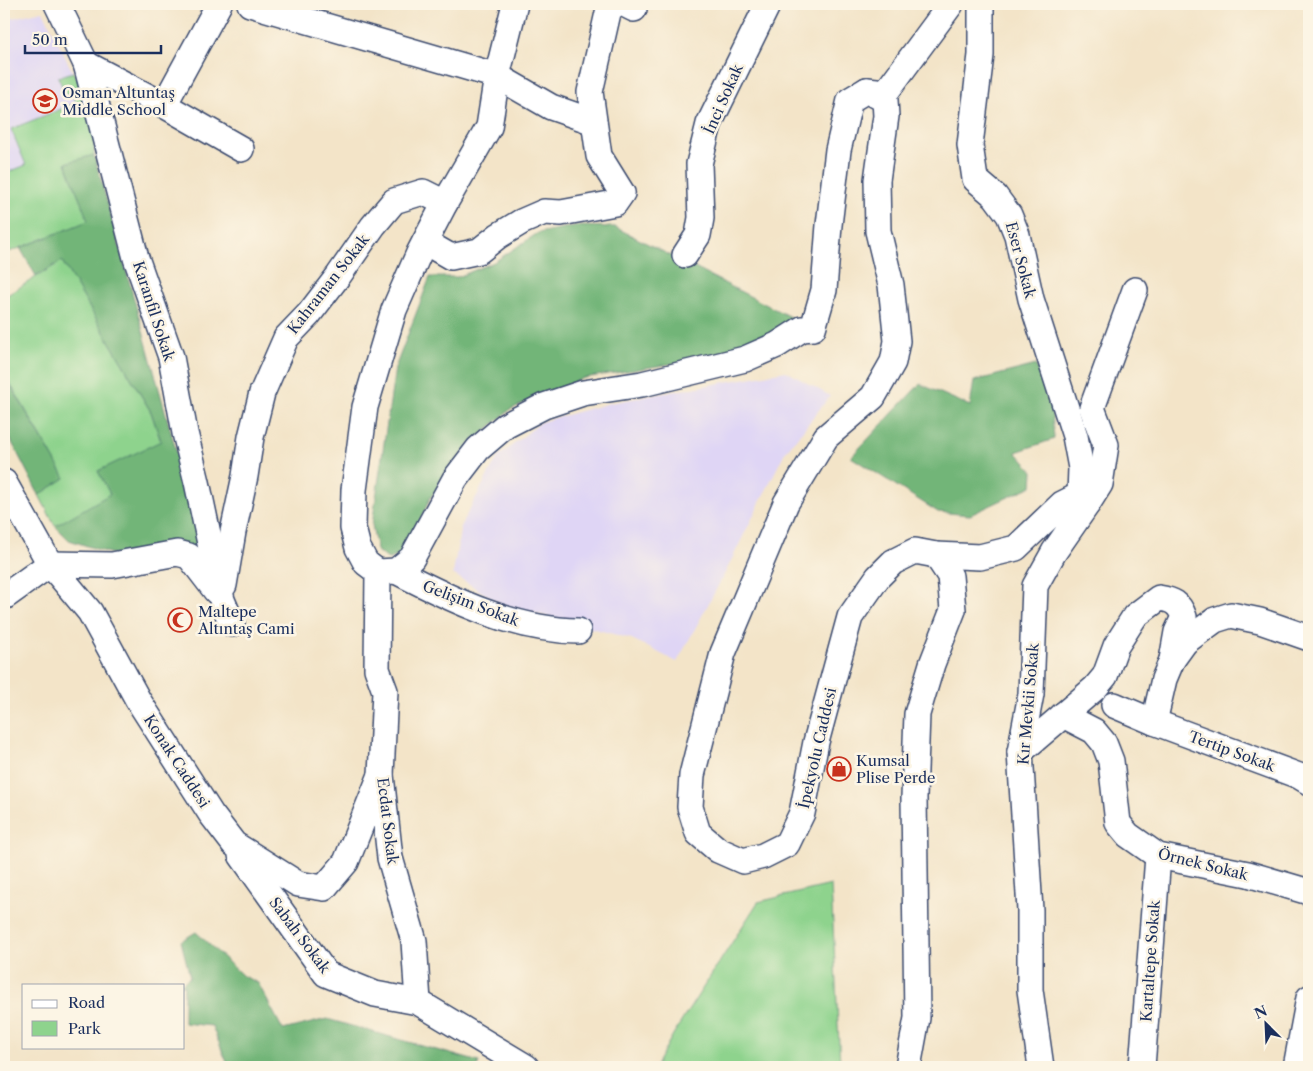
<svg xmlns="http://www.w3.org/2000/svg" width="1313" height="1071" font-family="'Libre Caslon Text',serif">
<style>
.built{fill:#dfd5f5}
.green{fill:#8ed38d;stroke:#548176}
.forest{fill:#72b578;stroke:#46726b}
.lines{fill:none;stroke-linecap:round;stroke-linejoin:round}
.minor-casing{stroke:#3b4a6e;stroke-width:28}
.minor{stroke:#fff;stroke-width:25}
.labels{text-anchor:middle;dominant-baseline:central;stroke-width:5;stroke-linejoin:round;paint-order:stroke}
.poi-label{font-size:15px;fill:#1b2f5e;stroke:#fcf5e5;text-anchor:start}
.street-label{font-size:15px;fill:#1b2f5e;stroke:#fcf5e5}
</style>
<rect width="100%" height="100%" fill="#fcf5e5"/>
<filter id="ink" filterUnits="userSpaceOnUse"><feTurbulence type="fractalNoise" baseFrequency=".02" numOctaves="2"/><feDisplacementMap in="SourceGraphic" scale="10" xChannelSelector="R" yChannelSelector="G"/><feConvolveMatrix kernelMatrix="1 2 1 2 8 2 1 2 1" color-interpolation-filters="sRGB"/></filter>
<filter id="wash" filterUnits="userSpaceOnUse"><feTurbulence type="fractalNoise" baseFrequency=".0096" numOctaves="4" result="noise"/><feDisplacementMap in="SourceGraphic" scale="20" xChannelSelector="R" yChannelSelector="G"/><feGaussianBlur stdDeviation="1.12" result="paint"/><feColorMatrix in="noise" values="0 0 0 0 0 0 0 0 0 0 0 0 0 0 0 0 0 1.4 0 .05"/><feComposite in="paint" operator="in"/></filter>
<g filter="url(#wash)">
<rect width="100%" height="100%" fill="#f3e4c8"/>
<g class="built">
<polygon points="43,11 69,65 79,81 94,155 66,163 4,187 4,20"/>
<polygon points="786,371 830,396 784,454 725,573 677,662 632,639 501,604 453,574 461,525 498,457 541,422 610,403"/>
</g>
<g class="green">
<polygon points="73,72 79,81 95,120 94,155 66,163 89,221 4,254 4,174 26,165 11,129 76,103 72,92 66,95 58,77"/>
<polygon points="62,261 151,412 161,442 98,471 110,494 69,540 55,526 39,495 65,478 4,373 4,297"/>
<polygon points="831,885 840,1064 849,1067 655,1067 674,1033 758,902"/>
</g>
<g class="forest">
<polygon points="94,155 208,565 112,554 69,540 55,526 110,494 98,471 161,441 151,412 62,261 36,276 20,248 88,221 66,163"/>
<polygon points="574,226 615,227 798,321 771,340 713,357 584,378 511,409 469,445 430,498 406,554 388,559 377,551 372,525 395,368 430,277 458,277 494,262 538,233"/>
<polygon points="1036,365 1052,412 1054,439 1016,452 1033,471 1032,486 970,515 938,512 851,457 920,384 970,406 974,381"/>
<polygon points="4,374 65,478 39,495 4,427"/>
<polygon points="196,932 243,976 258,983 283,1030 327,1019 479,1062 477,1067 229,1067 212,1026 184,1023 184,985 180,985 190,977 181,941"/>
</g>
</g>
<g filter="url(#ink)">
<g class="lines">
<g class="minor-casing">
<g id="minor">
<polyline points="57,4 86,64 136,258 171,357 185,433 197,482 222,600 232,624"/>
<polyline points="250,4 497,76 551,107 594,122"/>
<polyline points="515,4 497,76 489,127 445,203 419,253 394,310 365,407 354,490 353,528 358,548 366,563 378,572 396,571 412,558 455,479 478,449 505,426 544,406 583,393 642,384 745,359 777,345 802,329 813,328 824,290 829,225 838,150 850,100 867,90 886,92 951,4"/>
<polyline points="624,4 634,9"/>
<polyline points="981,4 981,55 970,145 975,179 995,196 1009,215 1017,235 1031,299 1075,436 1081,468 1080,495"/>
<polyline points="86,64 164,105 241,149"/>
<polyline points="867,90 885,100 886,116 877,180 878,231 891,285 897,341 893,362 873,397 826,437 786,503 723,653 692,775 690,807 698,833 718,850 743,861 763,856 787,844 802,813 816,742 850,617 878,577 893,562 915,551 936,555 950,576 953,610 932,664 917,714 914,798 917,1018 908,1067"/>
<polyline points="164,105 219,4"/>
<polyline points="425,242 451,257 479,251 498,236 521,222 544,212 561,213 615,203 622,193 599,156 590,92 610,4"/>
<polyline points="685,255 698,235 701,218 699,164 709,124 768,4"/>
<polyline points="4,482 50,564 90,612 138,700 211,814 234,844 298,884 324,888 346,862 381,775"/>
<polyline points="1088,503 1100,484 1106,445 1092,408 1135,290"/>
<polyline points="936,555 980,557 1016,548 1062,504 1080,495 1088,503 1054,552 1035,586 1031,694 1020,752 1030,910 1030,990 1041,1067"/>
<path d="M396 571C452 600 514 630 578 631"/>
<polyline points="378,572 377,669 385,691 381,775 390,858 414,941 418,1002"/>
<polyline points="224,585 233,532 245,476 251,437 262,393 286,338 309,314 339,275 373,226 394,201 423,192 445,203"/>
<polyline points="4,597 50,564 112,565 177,553 189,556 216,591"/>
<polyline points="1114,705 1154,722 1299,776 1309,782"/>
<polyline points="1063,715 1094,731 1104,743 1111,761 1118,823 1128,835 1158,856 1248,874 1309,892"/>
<polyline points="1154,722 1164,679 1172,660 1185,642 1215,620 1231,615 1260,621 1309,638"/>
<path d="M1020 752 1095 688 1105 676 1116 646 1135 616 1159 598C1173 600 1179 603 1184 617L1177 632 1172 660"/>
<polyline points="241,855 326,974 375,994 418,1002 526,1067"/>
<polyline points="1142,1067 1158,856"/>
<polyline points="1296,1067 1309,998"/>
</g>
</g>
<use href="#minor" class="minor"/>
</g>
</g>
<defs>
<g id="school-ring" transform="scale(1.25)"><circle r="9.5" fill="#fcf5e5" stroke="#c8321e" stroke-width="1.5"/><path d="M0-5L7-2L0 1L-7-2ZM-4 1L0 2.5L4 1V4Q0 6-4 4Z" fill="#c8321e"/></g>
<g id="mosque-ring" transform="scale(1.25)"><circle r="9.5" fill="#fcf5e5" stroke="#c8321e" stroke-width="1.5"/><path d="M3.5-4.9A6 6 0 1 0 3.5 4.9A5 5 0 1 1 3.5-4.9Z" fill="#c8321e"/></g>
<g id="shop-ring" transform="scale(1.25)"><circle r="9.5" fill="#fcf5e5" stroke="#c8321e" stroke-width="1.5"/><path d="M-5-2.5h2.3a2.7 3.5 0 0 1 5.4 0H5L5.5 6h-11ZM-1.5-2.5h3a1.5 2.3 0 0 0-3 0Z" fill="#c8321e"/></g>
</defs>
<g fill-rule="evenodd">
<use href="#school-ring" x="45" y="101"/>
<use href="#mosque-ring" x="180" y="620"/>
<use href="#shop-ring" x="839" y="769"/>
</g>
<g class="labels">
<g class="poi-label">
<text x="62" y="92">Osman Altuntaş<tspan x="62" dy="17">Middle School</tspan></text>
<text x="198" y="611">Maltepe<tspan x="198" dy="17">Altıntaş Cami</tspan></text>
<text x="856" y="760">Kumsal<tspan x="856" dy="17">Plise Perde</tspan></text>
</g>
<g class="street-label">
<text transform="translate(723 99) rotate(-66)">İnci Sokak</text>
<text transform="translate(1021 260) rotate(75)">Eser Sokak</text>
<text transform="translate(328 284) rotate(-52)">Kahraman Sokak</text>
<text transform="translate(154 311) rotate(72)">Karanfil Sokak</text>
<text transform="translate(471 603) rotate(21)">Gelişim Sokak</text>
<text transform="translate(1028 704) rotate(-85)">Kır Mevkii Sokak</text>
<text transform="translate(817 748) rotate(-77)">İpekyolu Caddesi</text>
<text transform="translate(1232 751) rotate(20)">Tertip Sokak</text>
<text transform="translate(177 761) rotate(57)">Konak Caddesi</text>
<text transform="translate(388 821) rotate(83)">Ecdat Sokak</text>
<text transform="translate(1203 864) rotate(14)">Örnek Sokak</text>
<text transform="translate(300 935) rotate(53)">Sabah Sokak</text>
<text transform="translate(1150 961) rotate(-86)">Kartaltepe Sokak</text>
</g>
</g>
<rect width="1313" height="1071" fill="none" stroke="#fcf5e5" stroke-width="20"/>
<rect x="22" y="984" width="162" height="65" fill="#fcf5e5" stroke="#a2a6af"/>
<rect x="32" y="1000" width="25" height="8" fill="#ffffff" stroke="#a2a6af"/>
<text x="68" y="1008" font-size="15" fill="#1b2f5e">Road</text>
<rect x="32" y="1021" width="25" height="15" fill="#8ed38d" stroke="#a2a6af"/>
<text x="68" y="1034" font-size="15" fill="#1b2f5e">Park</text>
<g transform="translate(1266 1024) rotate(336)" stroke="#fcf5e5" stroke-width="4" paint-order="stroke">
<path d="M0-4L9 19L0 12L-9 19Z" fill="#1b2f5e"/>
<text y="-8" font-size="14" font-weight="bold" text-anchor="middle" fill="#1b2f5e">N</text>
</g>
<path d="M25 45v8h136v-8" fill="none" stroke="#1b2f5e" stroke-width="2.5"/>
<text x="32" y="45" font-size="15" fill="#1b2f5e" stroke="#fcf5e5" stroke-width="4" paint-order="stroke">50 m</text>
</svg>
